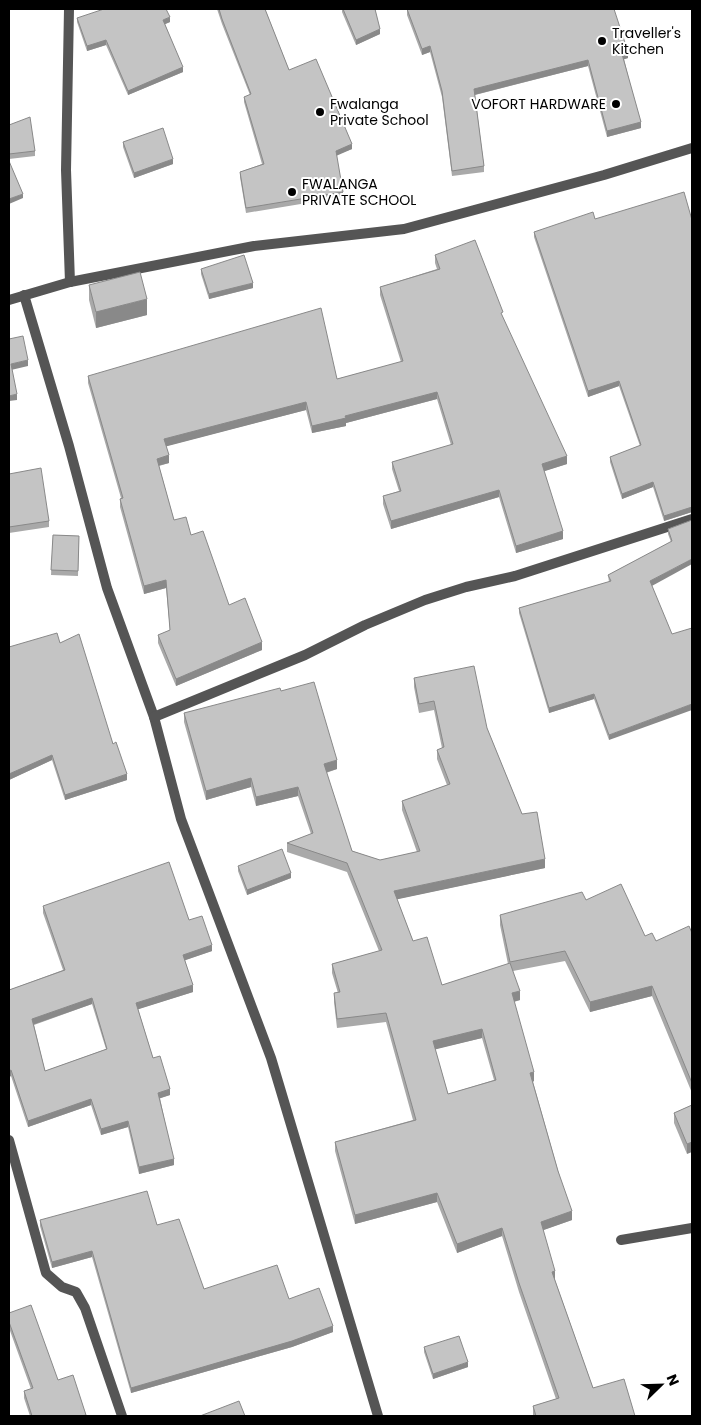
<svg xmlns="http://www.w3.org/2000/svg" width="701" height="1425" font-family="Poppins,sans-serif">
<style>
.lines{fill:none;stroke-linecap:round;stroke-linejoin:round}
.minor{stroke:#555;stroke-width:10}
.wall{fill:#a9a9a9;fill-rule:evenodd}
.shaded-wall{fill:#898989}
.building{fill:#c4c4c4;stroke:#898989;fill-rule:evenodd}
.poi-dot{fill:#000;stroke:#fff;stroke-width:2}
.labels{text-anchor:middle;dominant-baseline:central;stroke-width:4;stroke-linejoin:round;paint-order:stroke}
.poi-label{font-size:14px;fill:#000;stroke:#fff;text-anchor:start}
</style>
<rect width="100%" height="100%" fill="#fff"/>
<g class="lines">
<g class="minor">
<polyline points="69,9 66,170 70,282"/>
<polyline points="24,295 69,446 107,588 154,717 181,819 271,1058 378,1416"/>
<polyline points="9,300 70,282 254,246 404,229 604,175 692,148"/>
<polyline points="154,717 305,655 365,625 425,600 466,587 515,576 692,519"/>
<polyline points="9,1140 46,1273 62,1287 76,1292 85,1308 122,1416"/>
<polyline points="621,1240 692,1228"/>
</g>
</g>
<g class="wall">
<polygon points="217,9 265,9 289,70 352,149 336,155 343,192 343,197 246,213 240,177 240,172 262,164 244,102 244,97 250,95 222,24"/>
<polygon points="342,9 375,9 380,34 356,45 342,12"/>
<polygon points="407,9 628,58 624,59 641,128 607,137 588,66 475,95 484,166 484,172 452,176 442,97 430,52 422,55 407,15"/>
<polygon points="77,18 170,22 165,24 183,72 128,95 106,45 87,51 77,22"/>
<polygon points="9,125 35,151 35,156 9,159"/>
<polygon points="123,142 173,164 134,178 123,147"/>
<polygon points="595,219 692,220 692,512 664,521 653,487 622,499 610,462 610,457 640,446 619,386 588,397 534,237 534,232"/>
<polygon points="435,255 503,318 567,464 544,471 563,539 516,553 499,497 391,529 383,504 383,496 399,491 392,469 392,462 451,445 437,399 346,423 346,426 312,433 306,410 166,446 169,463 159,466 174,520 191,535 229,605 262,650 176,686 158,643 158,635 170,630 166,588 144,594 120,507 120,499 121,498 88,383 88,376 337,379 401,362 380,295 380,287 437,269 435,263"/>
<polygon points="201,269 253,288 209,299 201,274"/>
<polygon points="89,285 147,315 96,328 89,300"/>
<polygon points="9,474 49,521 49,527 9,533"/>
<polygon points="692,520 651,586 609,740 594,699 549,713 519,613 519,608 609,582 608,575 671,542 668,534 668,529"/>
<polygon points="53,535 79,536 78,576 51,575"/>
<polygon points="60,643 113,744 127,780 65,800 52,760 9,780 9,647"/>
<path d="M414 678 487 728 522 814 545 868 397 899 413 941 442 985 508 964 500 925V915L586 900 645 936 656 941 692 933V1093L652 996 590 1012 565 961 513 971 520 1000 514 1002 534 1081 533 1082 572 1220 543 1230 555 1280 593 1388 635 1416H533V1406L556 1399 519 1292 502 1236 457 1253 437 1202 355 1224 335 1151V1142L413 1120 386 1022 337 1028 334 1002V993H338L332 973V964L379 951 347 872 287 852V843L311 834 298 796 256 806 251 787 206 800 184 722V713L281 691 337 769 326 773 352 851 380 860 417 852 402 810V801L447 785 437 759V750L442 748 434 710 419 713 414 687ZM482 1038 494 1080 448 1094 435 1049Z"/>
<polygon points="238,866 291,878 247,895 238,871"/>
<path d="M43 906 189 920 212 951 185 960 193 992 138 1009 153 1058 170 1095 160 1098 174 1165 139 1174 128 1127 101 1135 91 1105 28 1127 11 1076 9 1077V990L63 970 43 913ZM92 1004 106 1049 45 1071 34 1025Z"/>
<polygon points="692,1105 687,1154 674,1123 674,1113"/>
<polygon points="40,1220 157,1225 204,1289 289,1299 333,1332 292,1347 131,1393 92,1257 52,1268 40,1226"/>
<polygon points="9,1313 58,1380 86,1416 30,1416 24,1398 24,1391 31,1389 9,1328"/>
<polygon points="424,1347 468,1367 433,1379 424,1352"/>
</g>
<g class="shaded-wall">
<polygon points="170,17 170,22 163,25 163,20"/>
<polygon points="380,29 380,34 356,45 356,40"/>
<polygon points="106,40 106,45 87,51 87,46"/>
<polygon points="430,46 430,52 422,55 422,49"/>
<polygon points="628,52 628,58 622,60 622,54"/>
<polygon points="588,60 588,66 474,95 474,89"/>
<polygon points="183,67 183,72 128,95 128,91"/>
<polygon points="641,122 641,128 607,137 607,131"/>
<polygon points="352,144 352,149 336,156 336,151"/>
<polygon points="173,159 173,164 134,178 134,173"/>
<polygon points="23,194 23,198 9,204 9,199"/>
<polygon points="253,283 253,288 209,299 209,294"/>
<polygon points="147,299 147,315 96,328 96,312"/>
<polygon points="28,360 28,366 11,370 11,364"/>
<polygon points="619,381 619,386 588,397 588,391"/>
<polygon points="437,392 437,399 346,423 346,426 312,433 312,426 345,416"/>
<polygon points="17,394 17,400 9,401 9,396"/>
<polygon points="306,402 306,410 164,447 164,439"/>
<polygon points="169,455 169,463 157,466 157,459"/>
<polygon points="567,456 567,464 542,472 542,464"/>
<polygon points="653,482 653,487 622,499 622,494"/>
<polygon points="499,490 499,497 391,529 391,521"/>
<polygon points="692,507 692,512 664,521 664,516"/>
<polygon points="563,531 563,539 516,553 516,546"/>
<polygon points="692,559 692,564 650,587 650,581"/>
<polygon points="166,580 166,588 144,594 144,586"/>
<polygon points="262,642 262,650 176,686 176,679"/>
<polygon points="594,694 594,699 549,713 549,708"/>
<polygon points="692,704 692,710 609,740 609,735"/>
<polygon points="52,755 52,760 9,780 9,774"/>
<polygon points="337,760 337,769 324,773 324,764"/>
<polygon points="127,774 127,780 65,800 65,795"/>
<polygon points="251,778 251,787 206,800 206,791"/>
<polygon points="298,787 298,796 256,806 256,797"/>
<polygon points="545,859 545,868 394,900 394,891"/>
<polygon points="291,873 291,878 247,895 247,890"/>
<polygon points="212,945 212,951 183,961 183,955"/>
<polygon points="193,985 193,992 136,1010 136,1003"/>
<polygon points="652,986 652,996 590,1012 590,1002"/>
<polygon points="520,991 520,1000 512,1002 512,993"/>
<polygon points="92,998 92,1004 32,1025 32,1019"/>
<polygon points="482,1029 482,1038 433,1050 433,1041"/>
<polygon points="11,1070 11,1076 9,1077 9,1071"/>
<polygon points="534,1072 534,1081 530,1082 530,1073"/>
<polygon points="170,1089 170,1095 158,1099 158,1093"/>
<polygon points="91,1099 91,1105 28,1127 28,1121"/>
<polygon points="128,1121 128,1127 101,1135 101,1129"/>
<polygon points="692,1142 692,1152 687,1154 687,1144"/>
<polygon points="174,1159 174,1165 139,1174 139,1167"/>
<polygon points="437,1193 437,1202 355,1224 355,1215"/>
<polygon points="572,1211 572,1220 541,1231 541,1222"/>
<polygon points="502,1228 502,1236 457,1253 457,1244"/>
<polygon points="92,1251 92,1257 52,1268 52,1262"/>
<polygon points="555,1271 555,1280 552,1281 552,1272"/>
<polygon points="333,1326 333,1332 292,1347 131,1393 131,1388"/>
<polygon points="468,1362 468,1367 433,1379 433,1374"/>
</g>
<g class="building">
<polygon points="104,9 166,9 170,17 163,20 183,67 128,91 106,40 87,46 77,18"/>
<polygon points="219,9 265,9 289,70 316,59 352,144 336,151 343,192 246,208 240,172 264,164 244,97 251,94 222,19"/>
<polygon points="343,9 375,9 380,29 356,40"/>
<polygon points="407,9 614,9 628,52 622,54 641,122 607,131 588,60 474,89 484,166 452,171 442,91 430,46 422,49"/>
<polygon points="30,117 35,151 9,154 9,125"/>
<polygon points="163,128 173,159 134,173 123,142"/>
<polygon points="9,161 23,194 9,199"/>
<polygon points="684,192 692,220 692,507 664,516 653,482 622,494 610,457 641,445 619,381 588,391 534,232 593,212 595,219"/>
<polygon points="475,240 503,312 501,313 567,456 542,464 563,531 516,546 499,490 391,521 383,496 401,491 392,462 453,444 437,392 345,416 346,418 312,426 306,402 164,439 169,455 157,459 174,520 186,517 191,535 203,531 229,605 245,598 262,642 176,679 158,635 170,630 166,580 144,586 120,499 123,498 88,376 321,308 337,379 403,361 380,287 440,269 435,255"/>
<polygon points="244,255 253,283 209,294 201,269"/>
<polygon points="140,272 147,299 96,312 89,285"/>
<polygon points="23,336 28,360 11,364 17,394 9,396 9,339"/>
<polygon points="41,468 49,521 9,527 9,474"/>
<polygon points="692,520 692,559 650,581 672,634 692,628 692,704 609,735 594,694 549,708 519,608 611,581 608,575 672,541 668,529"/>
<polygon points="53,535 79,536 78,571 51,570"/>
<polygon points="57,633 60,643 79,634 113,744 116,742 127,774 65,795 52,755 9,774 9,647"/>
<path d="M474 666 487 728 522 814 537 812 545 859 394 891 413 941 427 937 442 985 510 963 520 991 512 993 534 1072 530 1073 558 1171 572 1211 541 1222 555 1271 552 1272 593 1388 624 1379 635 1416H536L533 1406 559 1398 519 1283 502 1228 457 1244 437 1193 355 1215 335 1142 416 1120 386 1013 337 1019 334 993 340 992 332 964 382 950 347 863 287 843 313 833 298 787 256 797 251 778 206 791 184 713 280 688 281 691 314 682 337 760 324 764 352 851 380 860 420 851 402 801 450 784 437 750 444 747 434 701 419 704 414 678ZM482 1029 496 1080 448 1094 433 1041Z"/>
<polygon points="282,849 291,873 247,890 238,866"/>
<path d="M169 862 189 920 202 916 212 945 183 955 193 985 136 1003 153 1058 160 1056 170 1089 158 1093 174 1159 139 1167 128 1121 101 1129 91 1099 28 1121 11 1070 9 1071V990L65 970 43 906ZM92 998 107 1049 45 1071 32 1019Z"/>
<polygon points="621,884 645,936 652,933 656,941 689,926 692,933 692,1083 652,986 590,1002 565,951 510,962 500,915 582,892 586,900"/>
<polygon points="692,1105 692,1142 687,1144 674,1113"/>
<polygon points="147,1191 157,1225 179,1219 204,1289 277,1265 289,1299 319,1288 333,1326 292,1341 131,1388 92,1251 52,1262 40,1220"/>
<polygon points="31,1305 58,1380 73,1375 86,1415 82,1416 32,1416 24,1391 33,1388 9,1322 9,1313"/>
<polygon points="459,1336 468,1362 433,1374 424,1347"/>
<polygon points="239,1401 245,1416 200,1416"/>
</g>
<g class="poi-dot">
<circle cx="602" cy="41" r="5"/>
<circle cx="616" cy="104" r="5"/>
<circle cx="320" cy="112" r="5"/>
<circle cx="292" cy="192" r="5"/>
</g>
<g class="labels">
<g class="poi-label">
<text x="612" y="33">Traveller's<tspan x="612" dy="16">Kitchen</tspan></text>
<text x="330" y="104">Fwalanga<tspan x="330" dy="16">Private School</tspan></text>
<text x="606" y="104" text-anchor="end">VOFORT HARDWARE</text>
<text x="302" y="184">FWALANGA<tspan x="302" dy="16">PRIVATE SCHOOL</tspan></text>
</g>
</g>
<rect width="701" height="1425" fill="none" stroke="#000000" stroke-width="20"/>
<g transform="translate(661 1385) rotate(67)" stroke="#ffffff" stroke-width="4" paint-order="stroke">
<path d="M0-4L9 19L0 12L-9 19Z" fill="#000000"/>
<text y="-8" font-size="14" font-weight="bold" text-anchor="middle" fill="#000000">N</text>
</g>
</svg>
